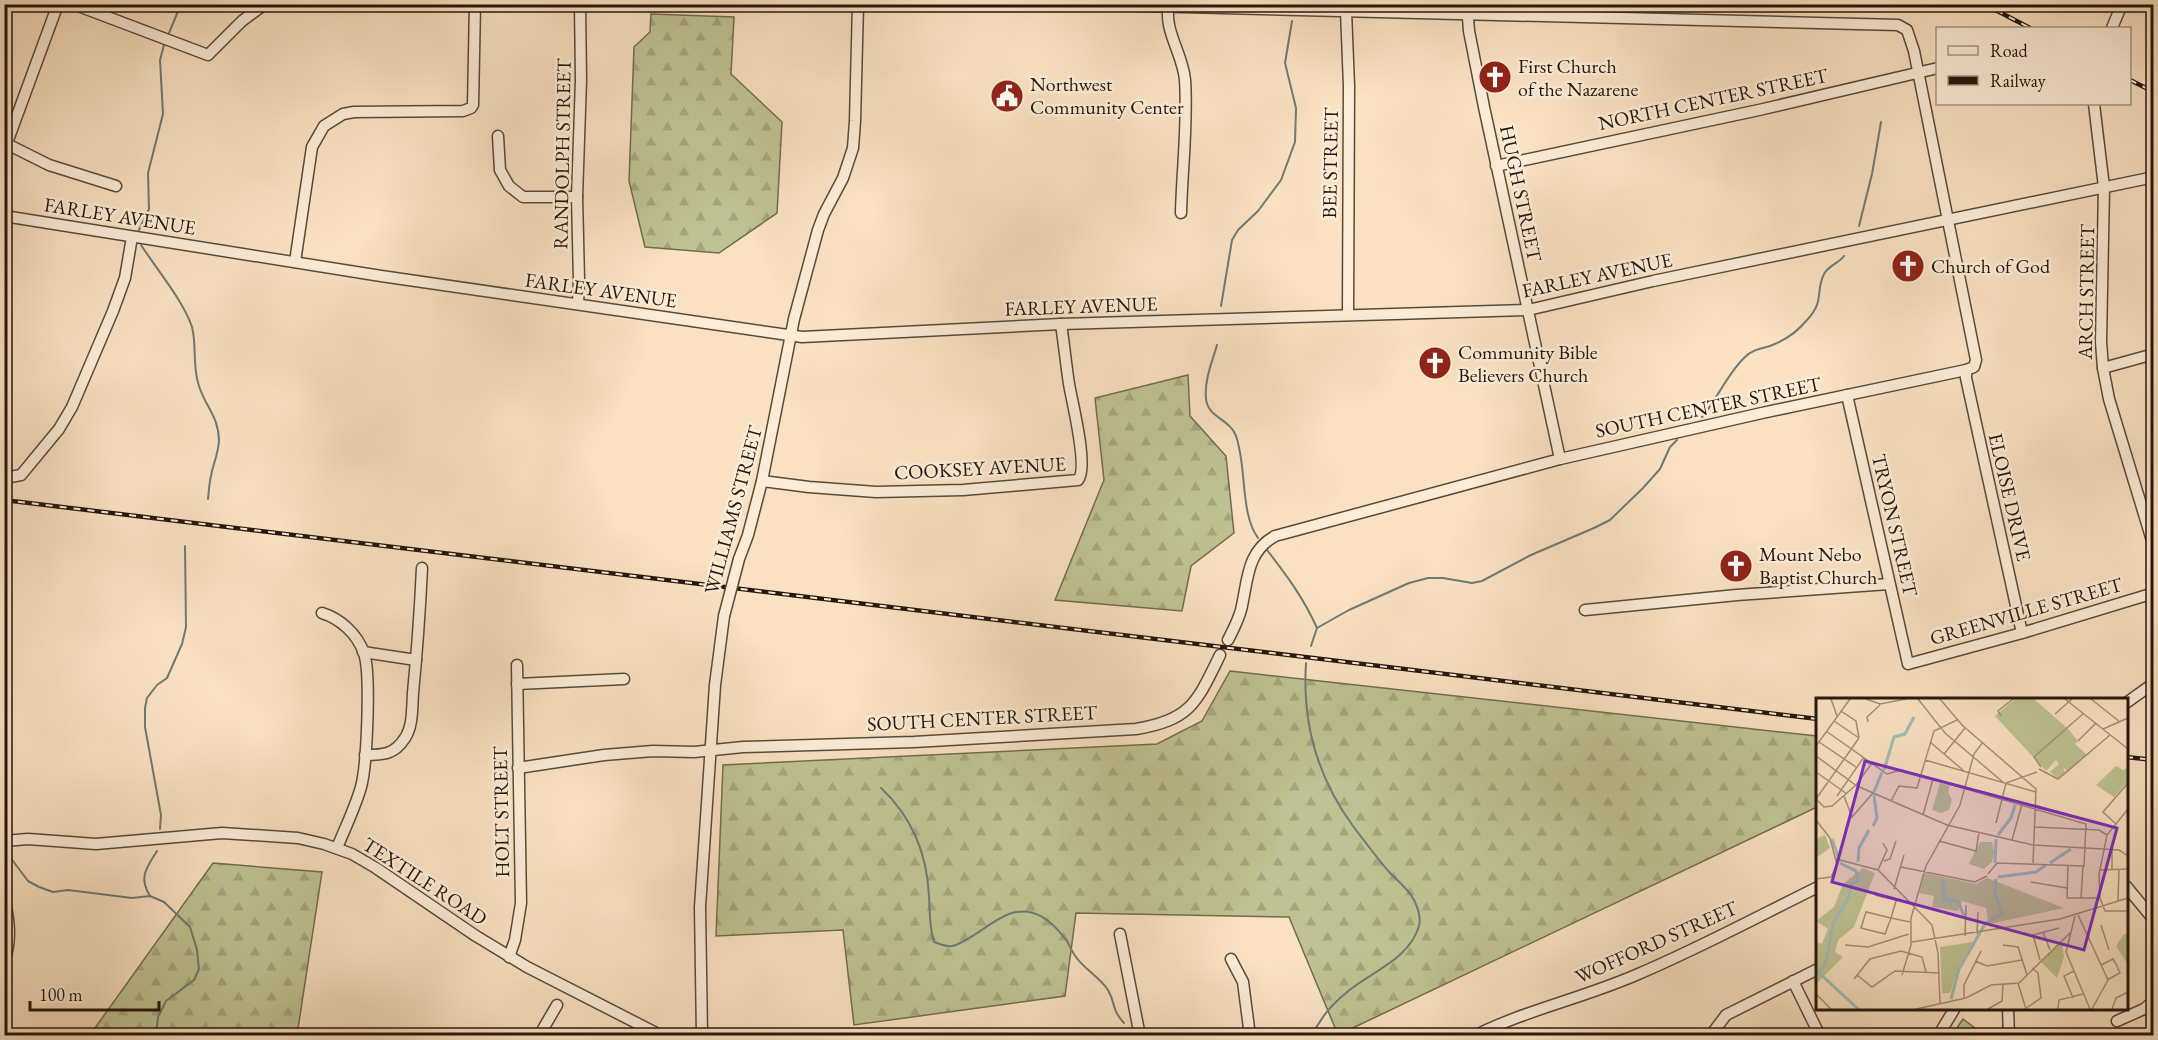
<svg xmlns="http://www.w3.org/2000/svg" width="2158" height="1040" font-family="'EB Garamond',serif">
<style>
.forest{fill:url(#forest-firs);stroke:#726c4e;stroke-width:1.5}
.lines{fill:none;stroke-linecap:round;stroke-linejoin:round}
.stream{stroke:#6e7a73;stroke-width:2}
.minor-casing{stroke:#594a38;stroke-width:13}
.minor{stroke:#fbecd7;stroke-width:10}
.rail-casing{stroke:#24170b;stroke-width:4.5}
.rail{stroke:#fbecd7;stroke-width:2;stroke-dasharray:7;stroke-linecap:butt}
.minor-bridge-casing{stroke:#594a38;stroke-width:13;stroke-linecap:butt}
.minor-bridge{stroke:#fbecd7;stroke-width:10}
.labels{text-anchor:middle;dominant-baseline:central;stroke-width:5;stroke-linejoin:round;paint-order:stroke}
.poi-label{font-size:20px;fill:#24170b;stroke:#fbecd7;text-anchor:start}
.street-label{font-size:20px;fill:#24170b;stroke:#fbecd7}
.inset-river{fill:none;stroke:#9fbcb9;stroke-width:3}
.inset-road{fill:none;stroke:#a49078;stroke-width:1.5}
.view{fill:#7b2cbf;fill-opacity:0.15;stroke:#7b2cbf;stroke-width:3}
.inset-edge{fill:none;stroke:#24170b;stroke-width:3}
</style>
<defs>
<pattern id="forest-firs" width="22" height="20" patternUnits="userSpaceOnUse" patternTransform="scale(1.5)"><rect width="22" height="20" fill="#bfc292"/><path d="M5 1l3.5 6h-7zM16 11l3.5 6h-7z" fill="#a4a67d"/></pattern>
</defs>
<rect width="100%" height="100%" fill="#f9e1c1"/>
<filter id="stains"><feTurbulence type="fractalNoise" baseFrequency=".00333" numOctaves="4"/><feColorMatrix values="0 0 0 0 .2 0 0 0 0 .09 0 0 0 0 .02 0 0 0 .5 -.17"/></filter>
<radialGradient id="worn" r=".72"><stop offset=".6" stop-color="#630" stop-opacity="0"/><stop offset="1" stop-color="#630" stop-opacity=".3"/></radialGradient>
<g class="forest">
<polygon points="651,14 734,17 731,74 782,122 777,213 719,253 645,247 629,181 634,47 650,32"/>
<polygon points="1188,375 1190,416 1226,456 1234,533 1191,566 1182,611 1055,600 1104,480 1095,398"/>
<polygon points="1230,671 1817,736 1817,807 1338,1035 1289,917 1076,913 1065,996 854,1025 843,930 716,936 723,765 1157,744 1202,721"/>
<polygon points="213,863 322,872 297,1035 90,1035"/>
<polygon points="1963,1019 1983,1034 1983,1035 1952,1035"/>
</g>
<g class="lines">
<g class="stream">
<polyline points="169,33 181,4"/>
<polyline points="1859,226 1872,174 1881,122"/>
<polyline points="138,232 149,209 148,173 163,114 160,60 164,45"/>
<path d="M141 245C156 268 184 302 192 327 197 346 192 366 199 386 205 406 219 417 219 441 218 455 213 464 211 476 209 484 209 491 208 499"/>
<polyline points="1221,306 1232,240 1238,230 1258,211 1281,180 1295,142 1296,108 1285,63 1292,21"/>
<path d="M1217 345C1212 362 1204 381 1206 399 1208 418 1230 419 1236 436 1247 467 1240 514 1258 538"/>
<path d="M1702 417C1718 398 1727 374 1745 357 1752 350 1760 349 1770 346 1784 341 1797 332 1807 320 1825 301 1815 292 1824 274 1828 266 1839 263 1844 256"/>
<path d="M1267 550C1287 576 1303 597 1317 628L1311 646"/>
<polyline points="1317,628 1349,610 1409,583 1428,578 1443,578 1472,583 1482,581 1531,555 1594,528 1610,520 1643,488 1660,469 1670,447 1677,440"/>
<path d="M1306 663C1302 724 1317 777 1353 826 1365 842 1377 858 1390 873 1398 881 1409 890 1414 900 1418 908 1421 918 1419 926 1409 960 1370 972 1346 993 1331 1005 1320 1018 1312 1036"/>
<path d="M881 788C912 817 927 853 929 896 930 912 929 926 934 942 940 944 946 947 952 946 968 943 990 921 1009 914 1034 905 1052 921 1067 941 1070 946 1072 952 1076 957 1085 970 1100 977 1108 990 1116 1004 1111 1009 1124 1023"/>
<polyline points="160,829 161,815 145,727 145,708 147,698 157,685 167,678 182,644 186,627 185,546"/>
<polyline points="7,853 28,881 39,887 53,892 68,890 132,898 150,896 164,902 190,927 197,950 199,969 194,980 166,1001 158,1017 156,1036"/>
<path d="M150 896C138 877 147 867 157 851"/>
</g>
<g class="minor-casing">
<g id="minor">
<polyline points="73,4 208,55 242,21 265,4"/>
<path d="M1064 4 1898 25 1907 30 1914 51 1976 360 1974 367 1966 370 1762 413 1560 459 1275 536C1246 552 1248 581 1241 610 1238 621 1233 630 1228 640"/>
<path d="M1169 4C1163 30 1183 54 1185 80 1188 124 1182 169 1181 213"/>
<polyline points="1467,4 1469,31 1484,107 1560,459"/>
<polyline points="1346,11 1349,86 1348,315"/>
<polyline points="2112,28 2122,4"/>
<polyline points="2094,104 2104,187 2101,342 2103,368 2109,399 2154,547"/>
<polyline points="498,136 500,170 509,186 523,197 577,197"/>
<polyline points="7,144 49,165 116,186"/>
<polyline points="4,151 58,4"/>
<polyline points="1496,166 1759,110 1938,68"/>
<polyline points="4,216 381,276 802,337 1061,324 1528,310 1653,281 2154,177"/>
<polyline points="295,262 312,147 324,126 343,114 354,112 463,111 471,108 473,105 475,4"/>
<polyline points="578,304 579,280 577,197 581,80 580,4"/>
<polyline points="2103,368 2154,354"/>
<polyline points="1966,370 1966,378 2022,633"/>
<polyline points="1847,395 1908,664 2022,633 2154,593"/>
<polyline points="4,473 10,477 21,475 59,429 72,407 113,311 125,278 132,237"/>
<path d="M762 481 809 487 876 492 963 490 1078 480C1089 468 1072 402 1069 384 1066 364 1064 344 1061 324"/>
<polyline points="739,559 748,535 762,481 794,319 818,230 824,214 843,178 853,148 855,121 858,4"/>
<polyline points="1585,610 1737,595 1889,584"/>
<path d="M322 613C341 619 357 634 364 653 371 674 367 765 361 787 355 808 345 828 337 848"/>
<polyline points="363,652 416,660"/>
<polyline points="517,684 624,679"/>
<polyline points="2126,703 2154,683"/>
<path d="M365 755C383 755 394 755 405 738 413 726 412 708 413 693 417 652 420 610 422 568"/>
<path d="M518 768 604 755 653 751 694 752 743 747 914 742 1136 729C1191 720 1197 702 1220 655"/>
<polyline points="4,841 28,839 96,844 222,833 298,838 324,844 352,854 376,868 476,936 527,967 662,1036"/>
<polyline points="2126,886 2154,920"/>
<path d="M4 897C9 919 12 940 4 962"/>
<polyline points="1120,934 1140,1036"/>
<polyline points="509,957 515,940 521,903 517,665"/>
<polyline points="1231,959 1243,982 1250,1036"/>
<polyline points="1793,981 1820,1036"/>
<polyline points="2008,1008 2009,1036"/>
<polyline points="2117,1021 2144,1009 2154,1001"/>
<polyline points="542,1036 543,1029 557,1005"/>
<polyline points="702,1036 700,907 715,685 724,616"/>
<path d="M1474 1036C1526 1010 1583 998 1636 975 1698 949 1757 917 1818 887"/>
<polyline points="1714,1036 1714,1031 1726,1015 1818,969"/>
<polyline points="1938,1036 1955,1008"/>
</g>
</g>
<use href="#minor" class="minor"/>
<g class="rail-casing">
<g id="rail">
<polyline points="1984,4 2030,28"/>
<polyline points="2130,80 2154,92"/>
<polyline points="4,500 1818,719"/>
<polyline points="2126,757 2154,760"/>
</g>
</g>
<use href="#rail" class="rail"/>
<g class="minor-bridge-casing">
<polyline id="minor-bridge" points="724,616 739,559"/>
</g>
<use href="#minor-bridge" class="minor-bridge"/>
</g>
<defs>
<g id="church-disc" transform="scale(1.725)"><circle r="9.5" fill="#8f2418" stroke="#fbecd7"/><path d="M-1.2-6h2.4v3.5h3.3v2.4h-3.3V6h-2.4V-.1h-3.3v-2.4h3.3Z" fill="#fff"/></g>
<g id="civic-disc" transform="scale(1.725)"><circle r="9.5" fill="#8f2418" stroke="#fbecd7"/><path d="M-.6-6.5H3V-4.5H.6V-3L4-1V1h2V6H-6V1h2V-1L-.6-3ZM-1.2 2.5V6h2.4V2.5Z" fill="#fff"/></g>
</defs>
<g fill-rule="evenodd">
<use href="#church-disc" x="1495" y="77"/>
<use href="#civic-disc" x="1007" y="96"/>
<use href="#church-disc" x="1908" y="266"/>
<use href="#church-disc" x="1435" y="363"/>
<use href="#church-disc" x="1736" y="566"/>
</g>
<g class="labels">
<g class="poi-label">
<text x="1518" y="66">First Church<tspan x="1518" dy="23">of the Nazarene</tspan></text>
<text x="1030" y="84">Northwest<tspan x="1030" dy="23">Community Center</tspan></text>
<text x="1931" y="266">Church of God</text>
<text x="1458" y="352">Community Bible<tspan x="1458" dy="23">Believers Church</tspan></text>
<text x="1759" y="554">Mount Nebo<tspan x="1759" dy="23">Baptist Church</tspan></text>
</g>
<g class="street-label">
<text transform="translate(1713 99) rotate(-12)">NORTH CENTER STREET</text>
<text transform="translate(562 154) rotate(-89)">RANDOLPH STREET</text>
<text transform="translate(1330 163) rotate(-89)">BEE STREET</text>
<text transform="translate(1521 193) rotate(78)">HUGH STREET</text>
<text transform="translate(120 216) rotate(9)">FARLEY AVENUE</text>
<text transform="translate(1597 275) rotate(-12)">FARLEY AVENUE</text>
<text transform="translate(601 290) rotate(8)">FARLEY AVENUE</text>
<text transform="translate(2086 292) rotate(-89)">ARCH STREET</text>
<text transform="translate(1081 306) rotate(-2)">FARLEY AVENUE</text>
<text transform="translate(1708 407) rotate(-12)">SOUTH CENTER STREET</text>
<text transform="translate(980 468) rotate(-3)">COOKSEY AVENUE</text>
<text transform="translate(2010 497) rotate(77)">ELOISE DRIVE</text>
<text transform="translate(733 510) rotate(-75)">WILLIAMS STREET</text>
<text transform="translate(1895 525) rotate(77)">TRYON STREET</text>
<text transform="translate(2026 611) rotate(-16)">GREENVILLE STREET</text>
<text transform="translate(982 718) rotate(-3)">SOUTH CENTER STREET</text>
<text transform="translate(501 812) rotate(-91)">HOLT STREET</text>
<text transform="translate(425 881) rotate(33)">TEXTILE ROAD</text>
<text transform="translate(1656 942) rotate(-24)">WOFFORD STREET</text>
</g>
</g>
<g transform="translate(1816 698)">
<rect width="312" height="312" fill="#f9e1c1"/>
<path d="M9 137 14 150 0 160V141Z" fill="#bfc292"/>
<path d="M124 85 134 88 132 94 136 102 133 112 125 115 116 112ZM164 144H176L178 155 176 164 168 171 153 166ZM47 170 59 175 38 229 22 242 19 254 27 259 2 284 0 244 6 246 12 231 0 223 18 209 27 186ZM109 175 160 186 171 180 248 210 173 226 170 210 146 203 142 213 116 209 118 198 103 195ZM308 236 312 237V267L300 248ZM246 243 248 259 241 280 224 263ZM157 244 144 266 134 295H126L124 249Z" fill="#bfc292"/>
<path d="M199 1H218L251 30 262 43 259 46 271 57 252 74 247 69 249 75 242 80 234 74 243 66 240 62 230 73 179 18ZM300 68 307 72 312 69V83L298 99 280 87Z" fill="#bfc292"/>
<path class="inset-river" d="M68 72 78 39 89 36 98 19M58 94 66 74M57 128 61 120 58 97M182 137 195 120 199 107M16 141 22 159M42 164 43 150 53 132M179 165 180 141M234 165 255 151M182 179 220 174 230 167M127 182 128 202 142 203 148 218M0 272 42 311M3 275 10 264 17 226 33 199 35 187 42 182 40 173 24 165M135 301 143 271 169 226 186 215 179 196 180 181"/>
<path class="inset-road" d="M15 1 21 18M50 1 64 6 90 1M102 1 129 35 188 85M124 1 146 27 220 91 217 165M249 1 312 51M275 1 304 24M25 13 40 23 43 40M239 16 256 1M185 18 182 13 197 1M18 23 43 40M52 24 51 19 64 7M287 31 312 20M10 33 71 76 85 72 270 126 268 168 181 165 172 176M43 40 0 101 8 109 16 108 40 87 56 65M262 43 280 25M3 44 40 69M114 44 148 73M0 48 34 1M128 56 149 30M0 58 41 88 131 127 217 147 303 152 312 158M109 62 220 94M225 69 218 59 268 15M223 71 242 81 294 37M0 74 31 96M21 98 48 59M28 98 36 119 57 95M75 103 83 88 101 90 118 33 141 22M312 111 291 137 283 176 284 200 289 213H312M107 117 117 81M0 122 14 140 21 167 15 179 0 181M180 125 190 85 221 74M300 126 287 114 312 85M218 129 283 132 291 137M196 142 206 106M123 143 160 153 163 134M20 161 62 172 116 227 122 255 124 306M68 163 74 161 80 143M252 167 251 200H284M85 169 159 184 171 178M62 172 71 152 67 145M283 172 312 171M296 172V151M215 184 251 190M78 191 88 157M59 197 95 206M265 200 267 168M80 203 75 220 50 214 45 230 69 236 75 220 94 224M302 203 303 171M262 217 292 282 276 311M259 218 250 254 274 311M285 227 293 252M227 234 234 252M161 236 162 214M149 238 150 207M96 244 244 221 312 200M29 247 52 249 93 236M187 247 202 249 211 277M224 262 217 237 243 230M159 263 171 268 206 262M285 267 297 261 300 266 304 275 291 282M41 277 56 289 79 273 124 275M86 277 95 247V220L110 168 144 107 158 56 167 44M38 281 54 261 85 253 106 259 110 274M202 285 210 311M0 296 15 311M148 300V287L165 253M257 300 248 278 258 273M100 311 150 300 175 287 203 285 254 235M172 311 186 303 187 287M209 311 225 300 222 275 216 270M242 311 243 302 267 296M296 311 300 300 312 294"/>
<path class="view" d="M49 63 301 130 268 252 16 184Z"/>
<rect width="312" height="312" class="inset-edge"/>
</g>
<rect width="2158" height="1040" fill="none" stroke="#f9e1c1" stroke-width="24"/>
<rect x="6" y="6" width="2146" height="1028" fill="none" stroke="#24170b" stroke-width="3"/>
<rect x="12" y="12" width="2134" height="1016" fill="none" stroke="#24170b" stroke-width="1.5"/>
<rect x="1936" y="27" width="195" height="78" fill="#fbecd7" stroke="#a59785" stroke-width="1.5"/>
<rect x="1948" y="46" width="30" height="9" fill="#fbecd7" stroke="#a59785" stroke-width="1.5"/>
<text x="1990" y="57" font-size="18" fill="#24170b">Road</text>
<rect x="1948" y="76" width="30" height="9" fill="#24170b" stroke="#a59785" stroke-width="1.5"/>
<text x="1990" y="87" font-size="18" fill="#24170b">Railway</text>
<path d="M30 1001v9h129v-9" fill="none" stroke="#24170b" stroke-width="3"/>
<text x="39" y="1001" font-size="18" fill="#24170b" stroke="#fbecd7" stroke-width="4.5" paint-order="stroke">100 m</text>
<rect width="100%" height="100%" filter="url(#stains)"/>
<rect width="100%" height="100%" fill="url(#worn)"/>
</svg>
